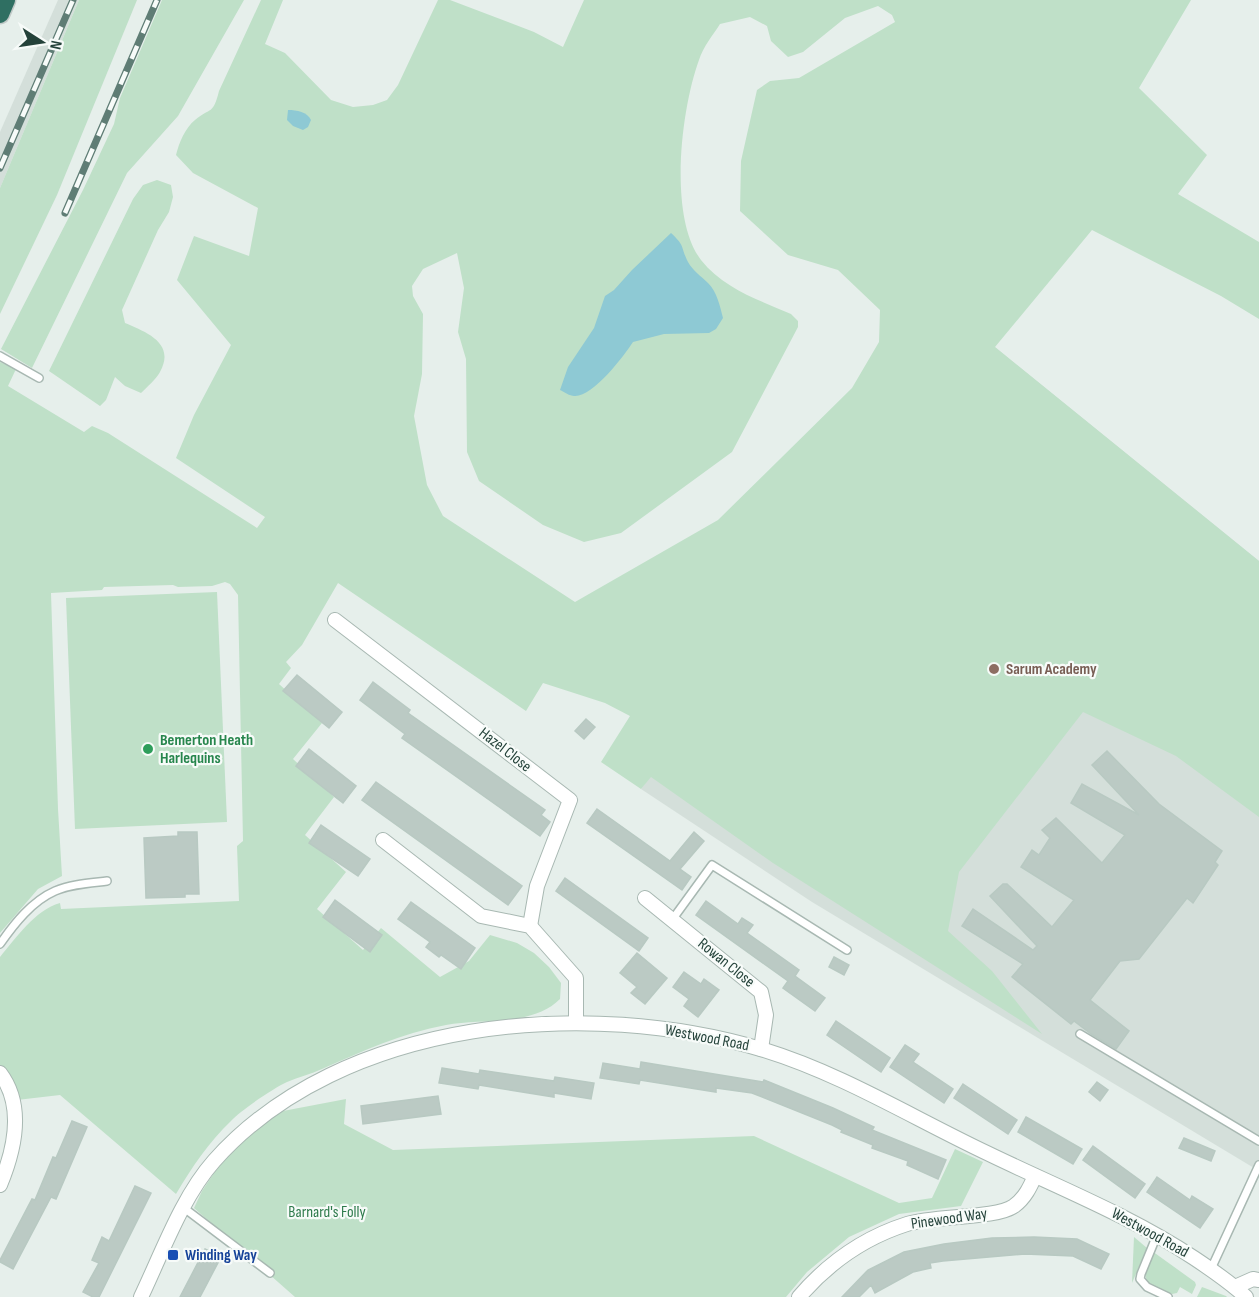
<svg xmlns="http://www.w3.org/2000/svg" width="1259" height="1297" font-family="'Sofia Sans Condensed',sans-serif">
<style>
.built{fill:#d4dfda}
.green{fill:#bfe0c8;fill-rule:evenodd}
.water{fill:#8ec9d4}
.building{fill:#bbcac4;stroke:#b8c9c2;stroke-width:1.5}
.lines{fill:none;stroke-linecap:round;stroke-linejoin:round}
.lane-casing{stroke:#a8b8b2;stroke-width:10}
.street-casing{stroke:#a8b8b2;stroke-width:16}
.highway-casing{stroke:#c2cac8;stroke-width:21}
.lane{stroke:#fff;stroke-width:7}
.street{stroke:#fff;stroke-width:14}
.highway{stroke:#2f6f62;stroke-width:18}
.rail-casing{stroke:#5f7d75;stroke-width:7}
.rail{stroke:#f7fbf9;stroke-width:4.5;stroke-dasharray:14;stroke-linecap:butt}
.education-dot{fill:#8d6e63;stroke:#f7fbf9;stroke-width:2}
.leisure-dot{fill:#2e9e5b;stroke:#f7fbf9;stroke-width:2}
.transit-dot{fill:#1a4fb4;stroke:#f7fbf9;stroke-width:2}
.labels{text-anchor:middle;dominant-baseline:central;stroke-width:4.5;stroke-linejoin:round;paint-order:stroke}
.education-label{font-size:16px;font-weight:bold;fill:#785e54;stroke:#f7fbf9;text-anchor:start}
.leisure-label{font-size:16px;font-weight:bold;fill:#27864d;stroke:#f7fbf9;text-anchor:start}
.street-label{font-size:16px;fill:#24423a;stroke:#f7fbf9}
.park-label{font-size:16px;fill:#2d7a4b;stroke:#f7fbf9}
.transit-label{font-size:16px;font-weight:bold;fill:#164399;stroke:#f7fbf9;text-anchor:start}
</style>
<rect width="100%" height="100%" fill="#e6efeb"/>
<g class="built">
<polygon points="58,0 79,0 0,188 0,132"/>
<polygon points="975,331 1259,561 1259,1171 812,902 641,789"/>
</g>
<g class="green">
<polygon points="79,0 137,0 57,195 0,314 0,188"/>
<polygon points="162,0 244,0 178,116 127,173 32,368 1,349 83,190 114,124 120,98"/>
<path d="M261 0H283L265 44 285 53 331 100 353 107 373 105 387 100 398 85 438 0H450L534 32 563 47 584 0H1191L1139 88 1207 155 1178 194 1259 242V319L1221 296 1092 230 995 347 1259 561V817L1176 756 1083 712 959 872 948 931 992 971 1042 1034 773 863 651 777 641 789 601 762 630 716 605 703 543 683 526 711 338 583 302 645 286 662 291 668 279 684 322 723 293 759 334 797 305 835 346 872 317 909 363 950 381 928 440 977 469 961 490 935 517 943 534 953 549 967 561 983 560 999C532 1027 483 1018 446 1025 402 1033 363 1051 322 1069 311 1074 299 1077 287 1082 274 1088 241 1110 231 1121 209 1142 192 1167 176 1194L60 1095 17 1100 0 1068V957C16 938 35 910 60 903L61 909 239 901 237 846 243 841 238 595 230 584 225 582 212 586 178 587 173 585 104 587 102 590 51 593 58 809 62 876 38 889 0 933V362L16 369 8 386 84 432 92 426 108 433 257 528 265 517 176 458 194 415 231 345 177 280 194 236 249 256 258 208 193 173 176 155C179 143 185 128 195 120 211 107 213 115 219 91ZM878 6 892 15 895 22 799 78 770 81 757 90 741 161 740 211 788 255 838 270 880 310 879 342 852 388 718 520 575 602 443 516 427 485 414 416 422 374 423 314 413 296 412 286 423 269 457 253 464 288 458 332 466 359 467 452 479 481 543 525 584 542 621 533 732 452 798 327V321L791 314C759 300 724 289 701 260 668 217 681 109 699 60 703 47 713 35 720 24L750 17 767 26 771 41 788 57 803 52 845 18Z"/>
<path d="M157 180 171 185 173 197 169 212 158 230 122 310 125 323C146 332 176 343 160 372 156 379 147 387 141 393L125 386 115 377 106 400 100 406 49 371 133 199 143 185Z"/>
<polygon points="217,592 227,822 75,829 66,598"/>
<polygon points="346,1099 344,1124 393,1150 754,1136 899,1203 932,1198 955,1149 983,1162 961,1206 899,1214 849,1237 807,1272 786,1297 295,1297 194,1208 202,1191 218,1167 259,1126 283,1111"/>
<polygon points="1134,1237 1147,1248 1132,1283"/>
<polygon points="1152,1251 1195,1282 1196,1285 1192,1294 1180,1287 1177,1293 1172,1294 1147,1283 1145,1272"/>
<polygon points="1202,1287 1226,1296 1227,1297 1197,1297"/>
</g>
<g class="water">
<path d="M288 110C297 110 307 112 311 120L308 127 303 130 293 126 287 120Z"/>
<path d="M671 233C686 247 680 246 688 262 693 271 701 276 708 283 717 292 720 306 723 318L716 329 709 333 664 334 633 342C624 356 592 398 574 396 570 396 564 392 560 390L568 367 594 328 605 296 614 290 632 270Z"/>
</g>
<g class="building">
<polygon points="297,675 342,712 329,728 283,691"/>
<polygon points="373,682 410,710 408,713 545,810 541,815 550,822 540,836 402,738 405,734 360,700"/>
<polygon points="586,719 595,727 584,739 575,731"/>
<polygon points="309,749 356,786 343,803 296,766"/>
<polygon points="1107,751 1159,804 1222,851 1215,862 1218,865 1193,903 1187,898 1139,959 1120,961 1090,1000 1129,1031 1116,1049 1091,1034 1074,1021 1071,1024 1012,977 1023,964 962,926 973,909 1033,950 1037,946 990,896 1003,884 1007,884 1052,927 1074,900 1021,867 1032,850 1039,855 1050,838 1042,830 1056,818 1102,863 1125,835 1071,803 1082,784 1139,815 1092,765"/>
<polygon points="376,782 522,886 508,905 362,800"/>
<polygon points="597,809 670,861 694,832 704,841 680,869 691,877 682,890 587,823"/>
<polygon points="321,825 370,859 358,876 309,843"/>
<polygon points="178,832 197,832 199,894 185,894 185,897 146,898 144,838 178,836"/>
<polygon points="565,878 648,938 639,951 556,891"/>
<polygon points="335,900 382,935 370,952 323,917"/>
<polygon points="706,901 738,924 742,918 753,925 747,933 799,970 795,976 825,998 815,1011 783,988 788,981 696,915"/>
<polygon points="411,902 475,948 461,969 441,955 439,957 426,947 430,942 398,919"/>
<polygon points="637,953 667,978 645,1004 631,993 637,987 620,973"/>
<polygon points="834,957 849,965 844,975 829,967"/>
<polygon points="684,972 701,984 704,979 719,990 698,1017 684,1006 689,999 673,987"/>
<polygon points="836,1021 890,1058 881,1072 827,1035"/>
<polygon points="905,1045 919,1054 913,1062 953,1089 944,1103 890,1067"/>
<polygon points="641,1062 763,1082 764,1080 833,1108 874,1127 872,1130 946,1160 938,1179 907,1165 908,1161 872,1148 873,1145 841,1132 842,1130 832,1125 752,1093 716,1088 716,1092 640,1080 639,1084 600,1078 603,1063 640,1069"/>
<polygon points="442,1068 479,1074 480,1070 554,1081 555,1077 594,1083 591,1099 554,1093 554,1097 479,1085 478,1089 439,1083"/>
<polygon points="1097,1082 1108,1090 1100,1101 1089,1092"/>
<polygon points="963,1084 1017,1120 1008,1134 954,1098"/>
<polygon points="438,1096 441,1114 363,1124 361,1106"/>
<polygon points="1026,1117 1082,1149 1073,1164 1018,1132"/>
<polygon points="72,1121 87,1127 56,1199 51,1197 13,1269 0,1262 0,1260 32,1199 35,1200 53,1157 56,1158"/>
<polygon points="1184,1138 1215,1151 1211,1161 1179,1148"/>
<polygon points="1093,1146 1145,1184 1135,1198 1083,1160"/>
<polygon points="1157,1177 1190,1200 1192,1196 1213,1209 1200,1228 1147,1192"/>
<polygon points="135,1186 151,1193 99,1297 93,1297 83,1292 99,1263 92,1260 102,1237 109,1241"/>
<polygon points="1034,1237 1077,1239 1109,1254 1101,1269 1073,1256 1025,1254 943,1261 930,1263 931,1268 913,1272 875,1293 871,1285 859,1297 842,1297 868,1270 904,1252 944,1244 992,1238"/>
<polygon points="205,1249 221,1257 200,1297 180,1297"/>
</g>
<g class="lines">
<g class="lane-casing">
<g id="lane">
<polyline points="0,356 39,378"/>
<polyline points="672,920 712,865 847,950"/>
<path d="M0 944C14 924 32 901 55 891 71 884 90 883 107 881"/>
<polyline points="1080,1034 1259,1141"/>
<polyline points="184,1208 270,1273"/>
<polyline points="1157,1235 1141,1274 1140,1279 1147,1287 1168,1297"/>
<polyline points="1211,1269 1259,1165"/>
</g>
</g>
<g class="street-casing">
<g id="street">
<polyline points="335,620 570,800 537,886 530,926"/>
<polyline points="383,840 481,916 530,926 576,978 576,1022"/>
<polyline points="645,898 761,992 766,1015 761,1049"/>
<path d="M0 1073C25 1106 15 1149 0 1185"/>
<polyline points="1235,1287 1253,1279 1259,1280"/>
<path d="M141 1297C162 1253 182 1197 214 1161 342 1017 589 997 764 1050 842 1074 913 1118 987 1153 1057 1187 1129 1215 1194 1258 1212 1270 1230 1282 1246 1297"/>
<path d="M799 1297C829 1262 863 1238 907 1224 935 1215 995 1219 1014 1206 1025 1198 1030 1187 1035 1176"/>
</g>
</g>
<g class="highway-casing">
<polyline id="highway" points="0,14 6,0"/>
</g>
<use href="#lane" class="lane"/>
<use href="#street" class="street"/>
<use href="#highway" class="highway"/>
<g class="rail-casing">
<g id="rail">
<polyline points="0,168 73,0"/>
<polyline points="65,213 157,0"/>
</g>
</g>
<use href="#rail" class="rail"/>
</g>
<circle class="education-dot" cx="994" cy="669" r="6"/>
<circle class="leisure-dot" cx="148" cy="749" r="6"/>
<rect class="transit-dot" x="167" y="1249" width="12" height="12" rx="3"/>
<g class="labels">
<g class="education-label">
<text x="1006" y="669">Sarum Academy</text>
</g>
<g class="leisure-label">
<text x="160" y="740">Bemerton Heath<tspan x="160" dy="18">Harlequins</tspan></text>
</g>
<g class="street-label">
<text transform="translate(505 750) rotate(38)">Hazel Close</text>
<text transform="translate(726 963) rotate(39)">Rowan Close</text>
<text transform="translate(707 1038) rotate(11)">Westwood Road</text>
<text transform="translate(949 1219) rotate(-8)">Pinewood Way</text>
<text transform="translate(1150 1233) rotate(29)">Westwood Road</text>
</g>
<g class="park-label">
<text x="327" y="1212">Barnard's Folly</text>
</g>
<g class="transit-label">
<text x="185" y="1255">Winding Way</text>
</g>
</g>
<g transform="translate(42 42) rotate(102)" stroke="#f7fbf9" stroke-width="4.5" paint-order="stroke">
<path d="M0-4.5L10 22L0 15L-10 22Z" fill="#24423a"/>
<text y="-9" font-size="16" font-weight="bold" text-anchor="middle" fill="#24423a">N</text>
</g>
</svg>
